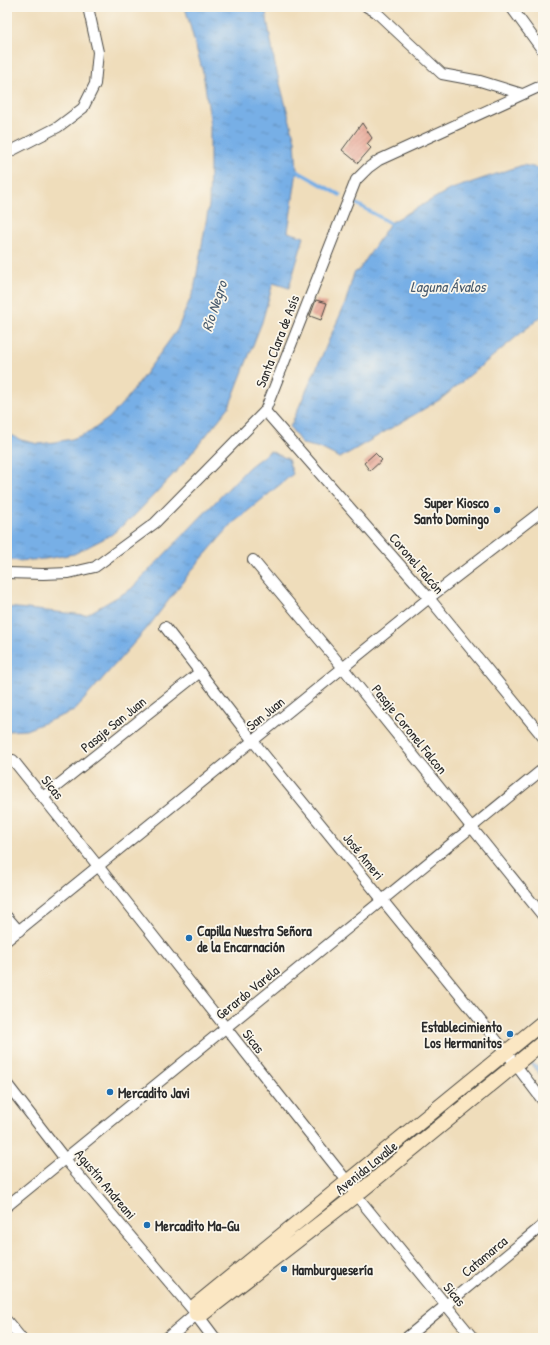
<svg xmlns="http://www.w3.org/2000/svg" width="550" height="1345" font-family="'Patrick Hand',sans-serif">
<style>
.water{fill:url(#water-ripples);stroke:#516d88}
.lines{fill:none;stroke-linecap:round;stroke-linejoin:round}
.stream{stroke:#77afe6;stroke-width:3.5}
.building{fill:url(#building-hatch)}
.minor-casing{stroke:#484641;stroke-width:12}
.tertiary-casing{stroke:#484641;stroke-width:14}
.secondary-casing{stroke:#484641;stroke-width:16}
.minor{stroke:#fff;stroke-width:10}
.tertiary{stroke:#fff;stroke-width:12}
.secondary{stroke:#fbe7c3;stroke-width:14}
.poi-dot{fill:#1f6fb2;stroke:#fbf7ec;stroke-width:1.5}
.labels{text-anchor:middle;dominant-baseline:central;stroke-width:3.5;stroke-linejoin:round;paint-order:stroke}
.street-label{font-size:14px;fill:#2b2b2b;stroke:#fbf7ec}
.poi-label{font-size:14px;font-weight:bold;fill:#2b2b2b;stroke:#fbf7ec;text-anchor:start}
.water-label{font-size:15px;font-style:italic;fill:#46596c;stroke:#fbf7ec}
</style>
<defs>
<pattern id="water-ripples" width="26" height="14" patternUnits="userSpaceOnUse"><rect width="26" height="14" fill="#77afe6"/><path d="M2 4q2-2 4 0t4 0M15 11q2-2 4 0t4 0" fill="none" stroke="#628fbb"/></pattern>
<pattern id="building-hatch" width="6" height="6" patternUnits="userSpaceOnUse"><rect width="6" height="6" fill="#e69c8a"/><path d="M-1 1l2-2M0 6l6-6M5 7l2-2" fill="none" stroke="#bb7f71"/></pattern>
</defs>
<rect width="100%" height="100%" fill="#fbf7ec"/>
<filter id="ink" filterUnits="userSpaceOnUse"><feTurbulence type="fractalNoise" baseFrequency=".025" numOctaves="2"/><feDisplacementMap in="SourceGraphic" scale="8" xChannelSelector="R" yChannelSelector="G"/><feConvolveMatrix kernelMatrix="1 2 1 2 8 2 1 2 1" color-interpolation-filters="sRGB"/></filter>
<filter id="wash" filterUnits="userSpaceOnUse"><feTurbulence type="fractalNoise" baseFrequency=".012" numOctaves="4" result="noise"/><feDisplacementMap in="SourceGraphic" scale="16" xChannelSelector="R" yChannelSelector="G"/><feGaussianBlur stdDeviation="0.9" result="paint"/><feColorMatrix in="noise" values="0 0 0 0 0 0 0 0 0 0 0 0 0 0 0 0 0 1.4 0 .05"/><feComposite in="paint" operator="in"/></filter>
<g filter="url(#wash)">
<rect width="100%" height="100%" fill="#efddbb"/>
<g class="water">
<polygon points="185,7 265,7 275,65 295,140 297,171 288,232 304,237 289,288 273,283 262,322 229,407 183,464 135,515 111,535 74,554 45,559 18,561 7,559 7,433 21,440 38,444 55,442 72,439 90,432 109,418 129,396 177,330 194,290 209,205 210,165 210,119 203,73"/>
<polygon points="523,165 543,169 543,315 441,399 340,458 320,448 302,444 290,427 345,304 354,273 359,270 390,223 449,190"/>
<polygon points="270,451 288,459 293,474 232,524 191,571 149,626 74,711 26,730 7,731 7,607 86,615 131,589 249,467"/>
<polygon points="528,1061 543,1069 543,1078"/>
</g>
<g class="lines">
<g class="stream">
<polyline points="297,171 340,195"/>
<polyline points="357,204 390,223"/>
</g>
</g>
<g id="blocks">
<g class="building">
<polygon points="362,123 372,138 367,144 371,148 358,163 342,150"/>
<polygon points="316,300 327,303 321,320 310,316"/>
<polygon points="375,453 382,460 370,471 364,463"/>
</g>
</g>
</g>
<g filter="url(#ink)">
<use href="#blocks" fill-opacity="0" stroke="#484641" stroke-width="1"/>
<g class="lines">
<g class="minor-casing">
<g id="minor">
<polyline points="367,7 376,12 442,74 480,81 522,94"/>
<polyline points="511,7 543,51"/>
<polyline points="7,153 58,127 83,108 95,84 98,52 88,7"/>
<polyline points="265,411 429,598 543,737"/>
<polyline points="253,560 344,669 543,916"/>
<polyline points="7,573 43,574 69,573 95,567 155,523 265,411 356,180 368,168 379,160 543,85"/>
<polyline points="165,627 253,741 506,1052 543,1101"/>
<polyline points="13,760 98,866 347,1181 356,1195 473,1338"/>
<polyline points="43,797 200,672"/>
<polyline points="7,917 19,931"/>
<polyline points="7,940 429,598 543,510"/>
<polyline points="7,1084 65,1159 196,1314"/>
<polyline points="7,1206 543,769"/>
<polyline points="7,1321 21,1338"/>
<polyline points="406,1338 543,1225"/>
</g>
</g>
<g class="tertiary-casing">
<polyline id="tertiary" points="168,1338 196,1314 214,1338"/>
</g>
<g class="secondary-casing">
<polyline id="secondary" points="543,1022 196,1305 196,1314 204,1313 356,1195 543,1042"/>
</g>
<use href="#minor" class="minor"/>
<use href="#tertiary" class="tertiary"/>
<use href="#secondary" class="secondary"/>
</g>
</g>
<g class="poi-dot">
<circle cx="497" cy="510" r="4"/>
<circle cx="189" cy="938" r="4"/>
<circle cx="510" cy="1034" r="4"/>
<circle cx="110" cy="1092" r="4"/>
<circle cx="147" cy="1225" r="4"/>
<circle cx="284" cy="1269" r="4"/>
</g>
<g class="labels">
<g class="street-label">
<text transform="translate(277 341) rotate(-69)">Santa Clara de Asís</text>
<text transform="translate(417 563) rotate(49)">Coronel Falcón</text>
<text transform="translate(265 713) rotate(-39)">San Juan</text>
<text transform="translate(113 724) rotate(-39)">Pasaje San Juan</text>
<text transform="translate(410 729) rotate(51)">Pasaje Coronel Falcon</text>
<text transform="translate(53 787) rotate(51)">Sicas</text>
<text transform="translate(364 856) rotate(51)">José Ameri</text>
<text transform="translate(247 992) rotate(-39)">Gerardo Varela</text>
<text transform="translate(254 1041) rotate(52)">Sicas</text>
<text transform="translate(366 1167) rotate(-39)">Avenida Lavalle</text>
<text transform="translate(106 1184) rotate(50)">Agustín Andreani</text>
<text transform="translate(484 1256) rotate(-40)">Catamarca</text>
<text transform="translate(455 1294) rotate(51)">Sicas</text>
</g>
<g class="poi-label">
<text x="489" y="502" text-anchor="end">Super Kiosco<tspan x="489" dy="16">Santo Domingo</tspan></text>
<text x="197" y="930">Capilla Nuestra Señora<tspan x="197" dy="16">de la Encarnación</tspan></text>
<text x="502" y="1026" text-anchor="end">Establecimiento<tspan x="502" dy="16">Los Hermanitos</tspan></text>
<text x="118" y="1092">Mercadito Javi</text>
<text x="155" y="1225">Mercadito Ma-Gu</text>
<text x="292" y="1269">Hamburguesería</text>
</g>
<g class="water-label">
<text x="448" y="286">Laguna Ávalos</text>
<text transform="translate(214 306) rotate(-72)">Río Negro</text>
</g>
</g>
<rect width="550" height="1345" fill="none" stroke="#fbf7ec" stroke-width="24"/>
</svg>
